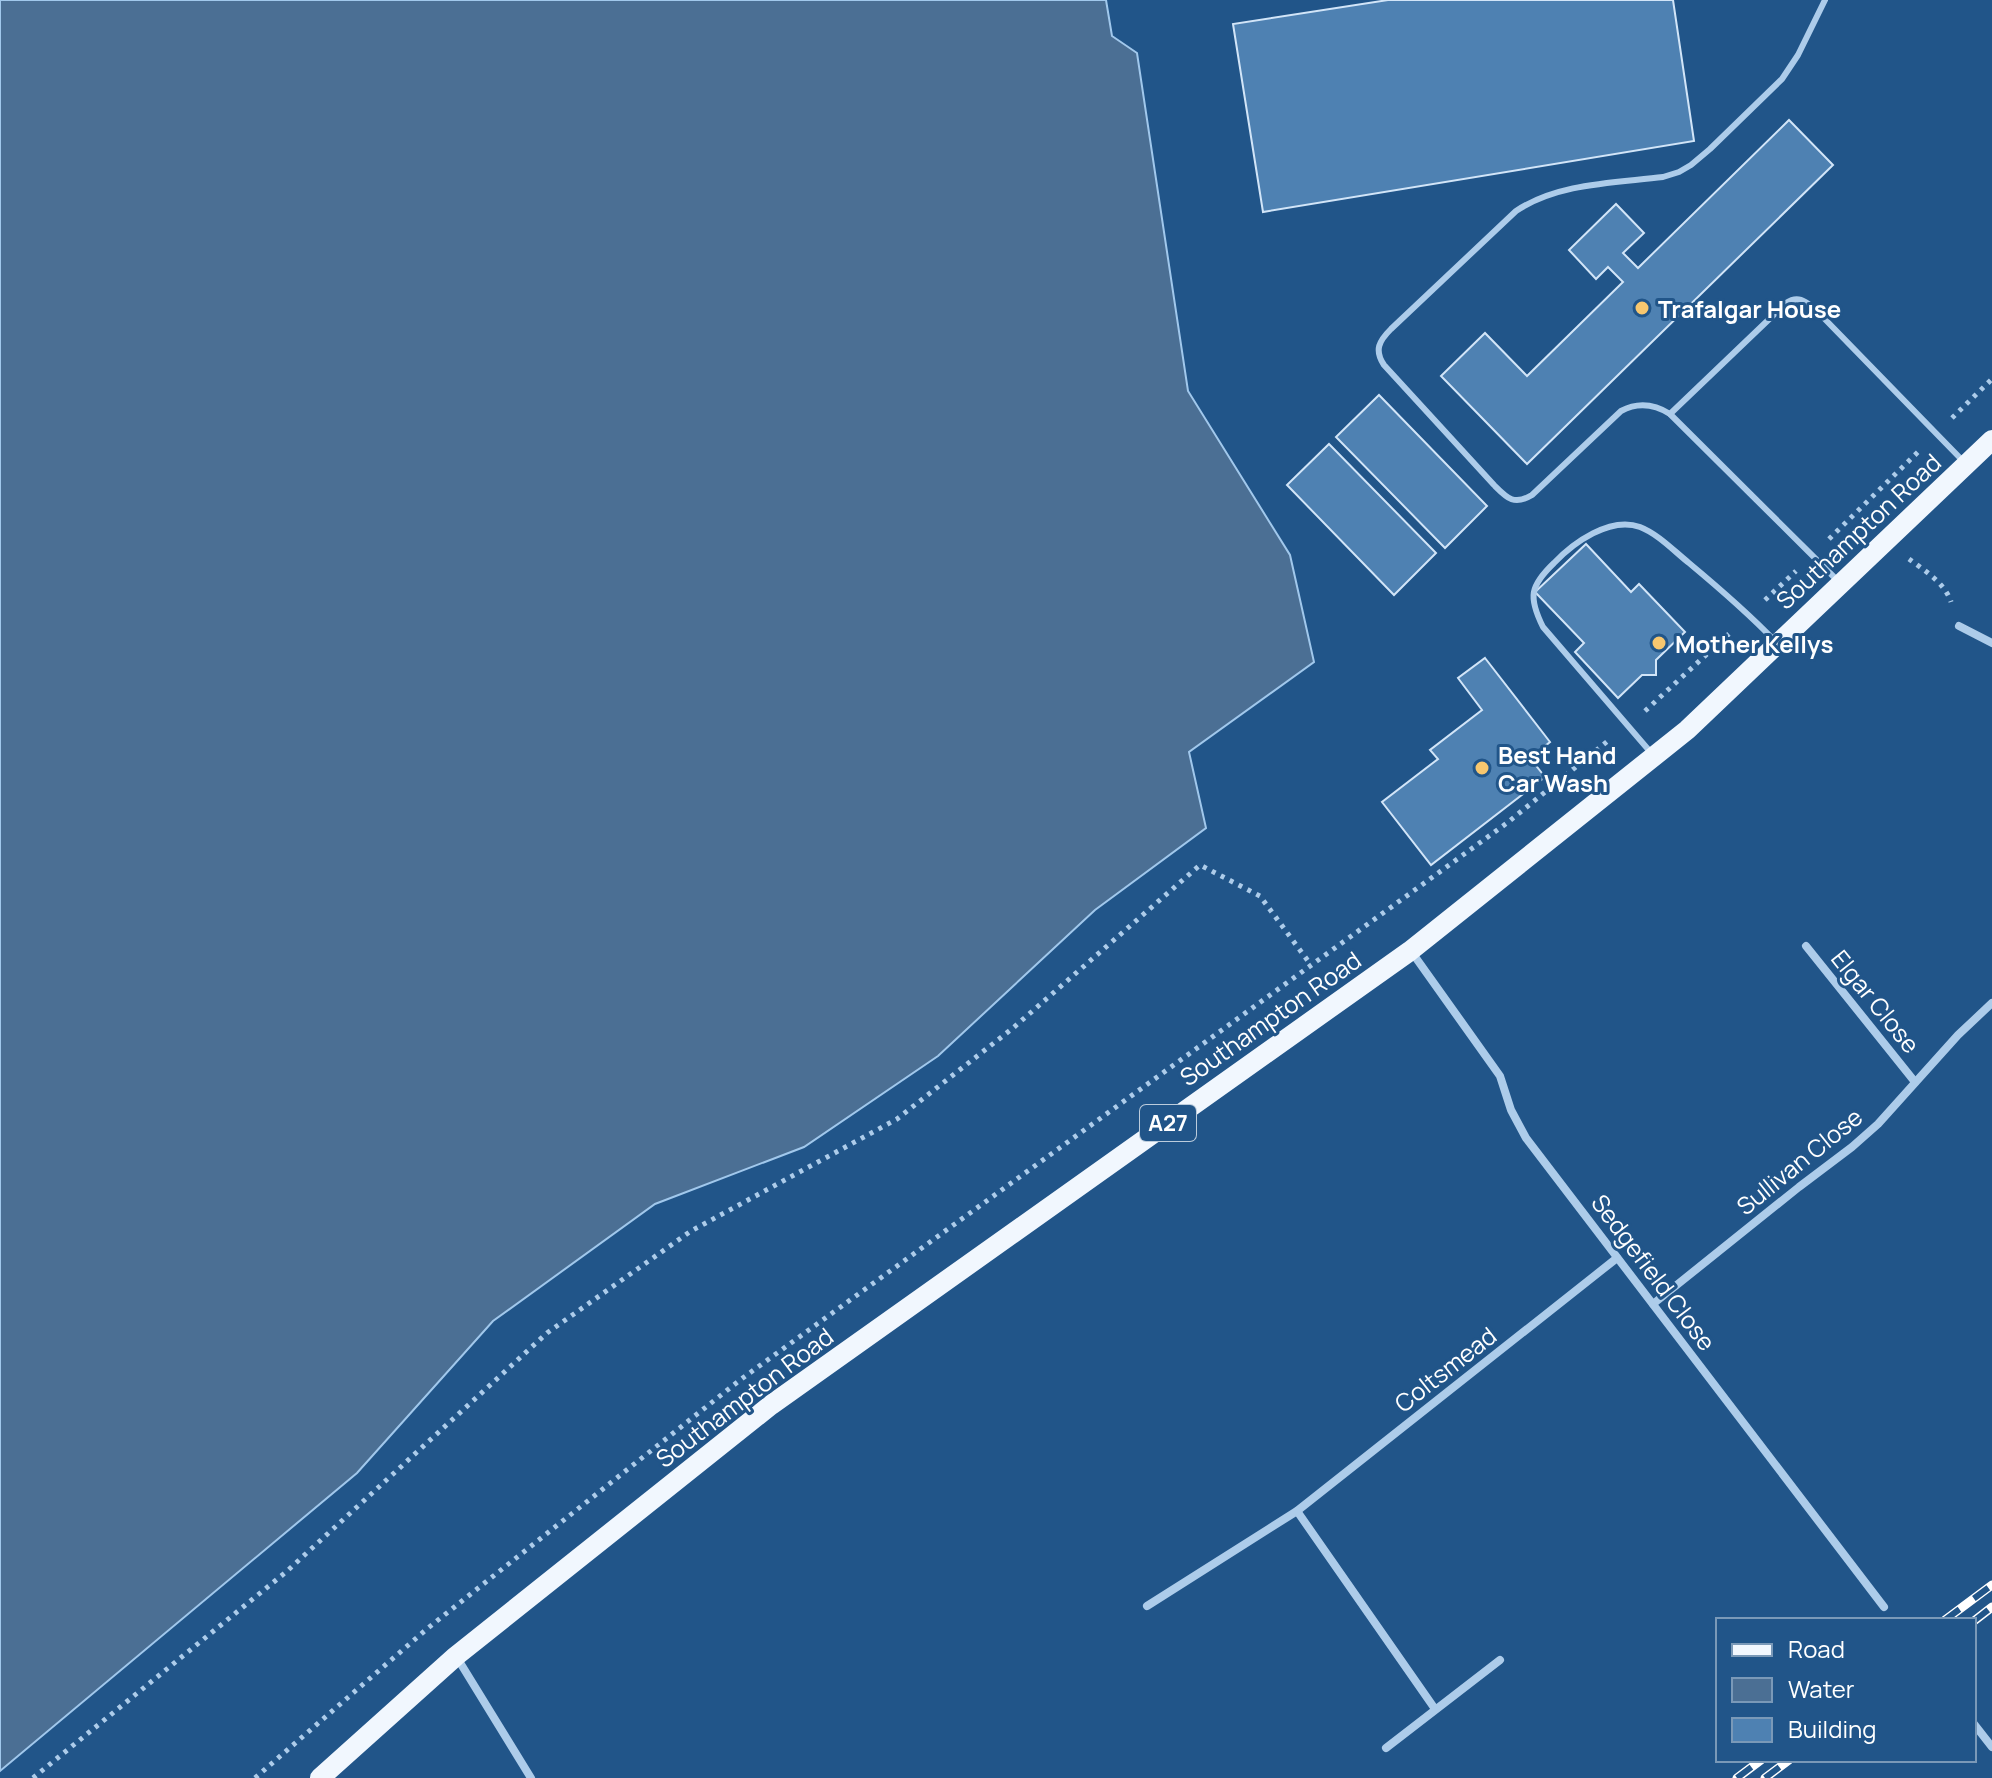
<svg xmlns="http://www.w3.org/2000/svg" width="1992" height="1778" font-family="Manrope,sans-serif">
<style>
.water{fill:#4b6f94;stroke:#a1c8ec;stroke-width:2}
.building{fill:#4e81b2;stroke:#d2e5f8;stroke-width:2}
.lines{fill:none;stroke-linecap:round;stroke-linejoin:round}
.path{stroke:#adccea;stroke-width:5;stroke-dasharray:4 6;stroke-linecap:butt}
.service{stroke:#adccea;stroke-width:6}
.minor{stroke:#adccea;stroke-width:8}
.primary{stroke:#f1f7fe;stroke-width:20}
.rail-casing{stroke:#fff;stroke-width:9}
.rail{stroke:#215589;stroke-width:6;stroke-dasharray:18;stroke-linecap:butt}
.poi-dot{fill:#f7c76f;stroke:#215589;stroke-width:3}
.labels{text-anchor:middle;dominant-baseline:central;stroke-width:6;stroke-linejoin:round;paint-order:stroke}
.shield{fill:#215589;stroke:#bcccdc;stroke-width:2}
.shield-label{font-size:22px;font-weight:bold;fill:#fff}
.poi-label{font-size:24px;font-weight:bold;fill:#fff;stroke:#215589;text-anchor:start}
.street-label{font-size:24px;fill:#fff;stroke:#215589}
</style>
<rect width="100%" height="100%" fill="#215589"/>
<polygon class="water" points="0,0 1106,0 1112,36 1137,53 1188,391 1290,555 1314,662 1189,752 1206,828 1095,910 938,1056 804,1147 655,1204 493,1321 357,1473 0,1771"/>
<g class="building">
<polygon points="1388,0 1673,0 1694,141 1263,212 1233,24"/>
<polygon points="1789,120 1833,165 1527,464 1441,376 1485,333 1527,376 1623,282 1608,267 1596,279 1569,250 1616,204 1644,233 1623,253 1638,268"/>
<polygon points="1379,395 1487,506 1445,548 1336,437"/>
<polygon points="1329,444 1436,553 1394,595 1287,485"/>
<polygon points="1586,544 1631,592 1639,584 1685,632 1656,660 1656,675 1642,675 1618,698 1575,652 1584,643 1535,592"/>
<polygon points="1485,658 1550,742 1530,758 1545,777 1431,865 1382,802 1438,759 1430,750 1482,710 1458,678"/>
</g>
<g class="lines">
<g class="path">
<polyline points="1952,418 1992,379"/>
<polyline points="1829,539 1919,451"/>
<path d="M1909 559C1924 570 1945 583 1951 602"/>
<polyline points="1765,600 1796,571"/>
<polyline points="1645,711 1732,631"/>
<polyline points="33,1778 286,1572 547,1333 691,1231 897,1119 1013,1028 1200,865 1260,896 1311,965"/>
<polyline points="255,1778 428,1628 740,1380 1507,823 1609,740"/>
</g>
<g class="service">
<path d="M1825 0 1798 55 1782 79 1710 149 1691 165 1679 172 1663 177C1614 183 1558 183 1516 211L1391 329C1379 341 1374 350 1384 365L1494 485C1507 498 1514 506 1532 495L1621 411C1638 402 1654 404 1670 414L1838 581"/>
<path d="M1670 414 1786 303C1798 295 1805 301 1815 309L1964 462"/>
<path d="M1653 755 1543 627C1528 597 1530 586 1554 563 1573 543 1610 516 1640 527 1658 534 1674 551 1689 563 1719 588 1748 613 1775 641"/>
</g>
<g class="minor">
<polyline points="1959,626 1992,643"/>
<polyline points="1806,946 1915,1082"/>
<polyline points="1411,951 1500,1076 1511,1110 1526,1138 1884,1607"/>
<polyline points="1653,1304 1799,1187 1852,1147 1878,1124 1958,1035 1992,1003"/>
<polyline points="1297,1511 1435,1709"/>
<polyline points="1147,1606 1297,1511 1617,1258"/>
<polyline points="456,1656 531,1778"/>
<polyline points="1974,1724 1992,1747"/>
<polyline points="1386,1748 1500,1660"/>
</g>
<polyline class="primary" points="320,1778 456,1656 771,1405 1410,951 1687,730 1992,440"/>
<g class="rail-casing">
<g id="rail">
<polyline points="1945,1620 1992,1585"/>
<polyline points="1974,1621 1992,1607"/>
<polyline points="1737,1778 1761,1760"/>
<polyline points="1765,1778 1789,1760"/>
</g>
</g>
<use href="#rail" class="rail"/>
</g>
<g class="poi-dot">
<circle cx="1642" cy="308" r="8"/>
<circle cx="1659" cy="643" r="8"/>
<circle cx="1482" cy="768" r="8"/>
</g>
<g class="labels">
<rect class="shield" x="1140" y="1105" width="56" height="36" rx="6"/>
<g class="shield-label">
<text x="1168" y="1123">A27</text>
</g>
<g class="poi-label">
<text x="1658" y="308">Trafalgar House</text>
<text x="1675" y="643">Mother Kellys</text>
<text x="1498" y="754">Best Hand<tspan x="1498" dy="28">Car Wash</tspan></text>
</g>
<g class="street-label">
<text transform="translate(1858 531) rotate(-43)">Southampton Road</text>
<text transform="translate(1876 1001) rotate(51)">Elgar Close</text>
<text transform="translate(1270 1018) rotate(-35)">Southampton Road</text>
<text transform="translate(1799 1161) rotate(-39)">Sullivan Close</text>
<text transform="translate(1654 1272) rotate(53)">Sedgefield Close</text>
<text transform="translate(1445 1369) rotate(-38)">Coltsmead</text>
<text transform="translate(744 1397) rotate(-37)">Southampton Road</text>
</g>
</g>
<rect x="1716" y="1618" width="260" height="144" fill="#215589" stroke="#7a99b8" stroke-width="2"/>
<rect x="1732" y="1644" width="40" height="12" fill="#f1f7fe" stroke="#7a99b8" stroke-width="2"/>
<text x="1788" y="1658" font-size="24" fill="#ffffff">Road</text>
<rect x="1732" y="1678" width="40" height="24" fill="#4b6f94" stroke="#7a99b8" stroke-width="2"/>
<text x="1788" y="1698" font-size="24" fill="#ffffff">Water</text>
<rect x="1732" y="1718" width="40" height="24" fill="#4e81b2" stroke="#7a99b8" stroke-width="2"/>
<text x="1788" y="1738" font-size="24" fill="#ffffff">Building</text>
</svg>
